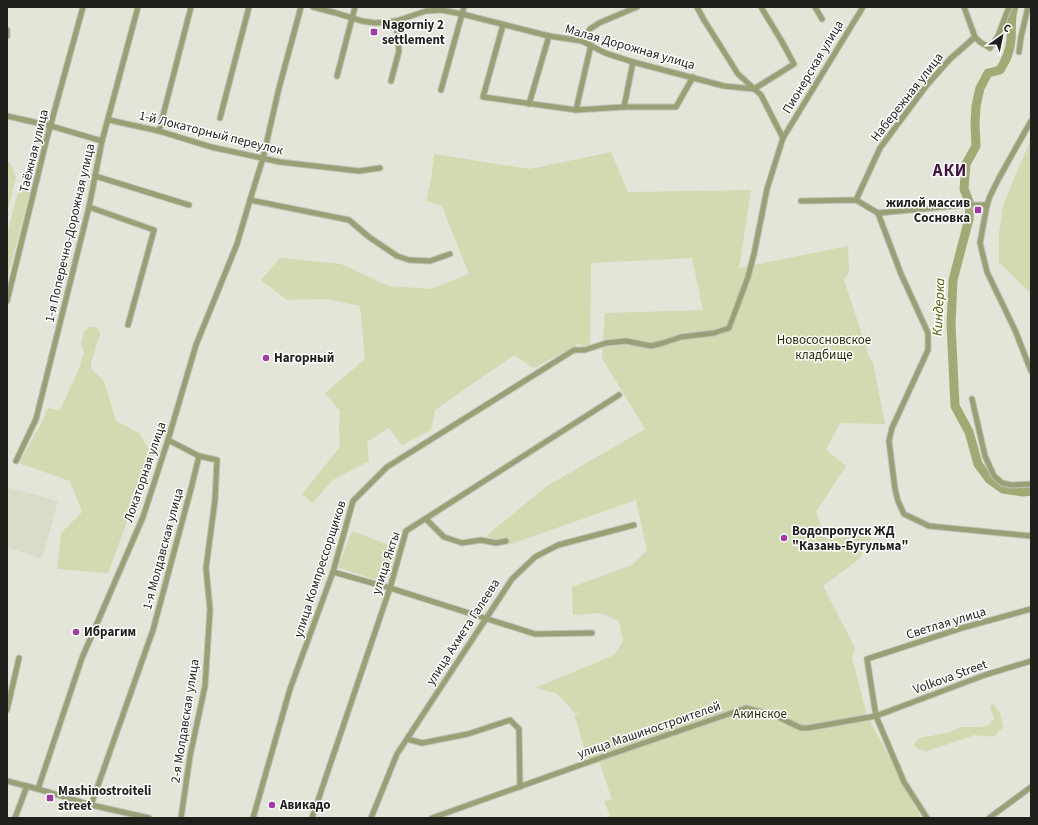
<svg xmlns="http://www.w3.org/2000/svg" width="1038" height="825" font-family="'Source Sans 3',sans-serif">
<style>
.built{fill:#d9ddc8}
.green{fill:#d2dab2}
.lines{fill:none;stroke-linecap:round;stroke-linejoin:round}
.river{stroke:#a0aa75;stroke-width:9}
.minor-casing{stroke:#bfc2b6;stroke-width:7}
.minor{stroke:#98a176;stroke-width:5}
.poi-dot{fill:#9f3ba1;stroke:#fff;stroke-width:1.5}
.labels{text-anchor:middle;dominant-baseline:central;stroke-width:3;stroke-linejoin:round;paint-order:stroke}
.poi-label{font-size:13px;font-weight:bold;fill:#1e201b;stroke:#fff;text-anchor:start}
.street-label{font-size:13px;fill:#1e201b;stroke:#fff}
.park-label{font-size:13px;fill:#282d03;stroke:#fff}
.water-label{font-size:14px;font-style:italic;fill:#505a00;stroke:#fff}
.district-label{font-size:17px;font-weight:bold;letter-spacing:1px;fill:#431344;stroke:#fff}
</style>
<rect width="100%" height="100%" fill="#e2e5d8"/>
<polygon class="built" points="7,487 58,501 42,559 7,547"/>
<g class="green">
<polygon points="1031,140 1031,294 999,262 999,233 1003,206 1018,169"/>
<polygon points="611,152 628,192 751,190 739,268 848,246 849,272 844,280 869,356 873,363 885,424 840,423 826,450 846,466 816,512 826,539 868,535 871,539 858,560 823,586 855,648 852,658 867,715 921,818 607,818 610,816 604,801 612,799 599,761 587,758 577,723 574,717 586,707 576,714 556,693 535,688 614,655 623,641 619,621 601,613 573,615 572,587 632,565 647,550 636,500 511,544 486,536 547,486 645,429 602,358 605,313 703,310 692,258 591,263 590,350 579,344 534,368 514,355 435,410 431,430 402,445 389,428 367,442 369,461 333,480 312,503 302,494 340,447 339,429 340,411 325,393 365,359 360,306 326,299 287,300 261,280 280,258 341,264 389,286 431,289 469,274 442,206 426,201 431,180 434,154 530,169"/>
<polygon points="7,162 11,164 16,177 7,213"/>
<polygon points="25,181 32,184 7,280 7,235 17,196 22,183"/>
<polygon points="90,327 96,327 99,330 100,334 91,363 91,369 104,381 116,421 139,433 152,455 108,573 57,569 61,533 82,512 70,481 19,463 41,424 48,408 60,410 78,371 84,353 81,344 84,331"/>
<polygon points="352,531 397,548 386,581 384,582 339,568 339,565"/>
<polygon points="993,704 1000,713 1003,727 993,737 975,735 927,751 917,749 914,744 919,738 951,732 961,727 976,727 987,726 994,719 990,706"/>
</g>
<g class="lines">
<path class="river" d="M1014 7C1010 17 1012 29 1011 40 1010 52 1006 60 1000 70L988 73 980 88 976 106 975 124 976 146 966 164 964 189 970 204 969 219 953 280 951 324 955 406 969 432 978 464 989 479 1003 489 1023 492 1031 491"/>
<g class="minor-casing">
<g id="minor">
<polyline points="313,7 336,13 362,21 375,23 396,21 426,11 441,10 462,14 549,36 582,41 605,53 633,62 724,86 754,89"/>
<polyline points="697,7 704,20 738,74 761,95 783,138"/>
<polyline points="815,7 822,19"/>
<polyline points="964,7 975,37 980,42 990,48 998,36 1009,7"/>
<polyline points="503,25 483,97 576,110 624,107 676,107 693,77"/>
<polyline points="7,30 7,36"/>
<polyline points="582,41 590,29 599,23 637,7"/>
<polyline points="1019,52 1021,37 1028,7"/>
<polyline points="337,76 355,7"/>
<polyline points="391,81 399,51 396,21"/>
<polyline points="754,89 794,64 781,40 761,7"/>
<polyline points="441,90 464,7"/>
<polyline points="529,104 549,36"/>
<polyline points="624,107 633,62"/>
<polyline points="576,110 591,45"/>
<polyline points="7,116 51,126 102,141"/>
<polyline points="220,118 249,7"/>
<polyline points="109,120 159,131 211,147 280,162 359,171 380,168"/>
<polyline points="1031,121 999,178 990,196 987,205 980,243 987,272 1015,330 1031,371"/>
<polyline points="159,131 191,7"/>
<polyline points="95,176 189,205"/>
<polyline points="250,200 349,220 369,237 397,256 409,260 430,261 450,254"/>
<polyline points="856,200 880,148 927,85 950,59 975,37"/>
<polyline points="801,201 856,200 878,213 965,205 987,205"/>
<polyline points="89,207 154,230 128,325"/>
<polyline points="878,213 901,274 928,333 928,350 892,428 889,441 895,489 898,501 904,514 929,526 1031,536"/>
<polyline points="7,301 47,138 83,7"/>
<polyline points="972,399 985,456 994,476 1002,483 1011,485 1031,484"/>
<polyline points="168,440 199,456 217,460 215,500 206,568 210,610 205,686 190,756 181,818"/>
<polyline points="16,461 36,419 89,207 102,141 138,7"/>
<polyline points="426,519 444,537 462,543 481,540 496,543 506,541"/>
<polyline points="333,572 390,588 535,634 592,633"/>
<polyline points="7,710 19,658"/>
<polyline points="407,739 422,743 468,734 510,720 519,729 520,787"/>
<polyline points="7,781 38,789 91,805 149,818"/>
<polyline points="38,789 82,658 143,517 168,440 196,345 237,244 250,200 263,158 279,88 301,7"/>
<polyline points="91,805 153,630 192,485 199,456"/>
<polyline points="15,818 27,786"/>
<polyline points="253,818 290,689 333,572 353,501 387,467 574,350 585,350 606,343 626,341 651,346 663,343 681,337 714,333 729,328 748,277 754,254 767,189 783,138 863,7"/>
<polyline points="312,818 390,588 406,531 619,395"/>
<polyline points="371,818 397,754 512,579 535,557 558,545 634,525"/>
<polyline points="432,818 600,758 746,708 774,715 801,728 808,728 876,716 985,675 1031,661"/>
<polyline points="927,818 904,782 876,716 867,659 962,628 1031,609"/>
<polyline points="989,818 1031,787"/>
</g>
</g>
<use href="#minor" class="minor"/>
</g>
<g class="poi-dot">
<rect x="370" y="28" width="8" height="8" rx="2"/>
<rect x="974" y="206" width="8" height="8" rx="2"/>
<circle cx="266" cy="358" r="4"/>
<circle cx="784" cy="538" r="4"/>
<circle cx="76" cy="632" r="4"/>
<rect x="46" y="794" width="8" height="8" rx="2"/>
<circle cx="272" cy="805" r="4"/>
</g>
<g class="labels">
<g class="poi-label">
<text x="382" y="25">Nagorniy 2<tspan x="382" dy="15">settlement</tspan></text>
<text x="970" y="203" text-anchor="end">жилой массив<tspan x="970" dy="15">Сосновка</tspan></text>
<text x="274" y="358">Нагорный</text>
<text x="792" y="531">Водопропуск ЖД<tspan x="792" dy="15">"Казань-Бугульма"</tspan></text>
<text x="84" y="632">Ибрагим</text>
<text x="58" y="791">Mashinostroiteli<tspan x="58" dy="15">street</tspan></text>
<text x="280" y="805">Авикадо</text>
</g>
<g class="street-label">
<text transform="translate(630 47) rotate(16)">Малая Дорожная улица</text>
<text transform="translate(813 67) rotate(-59)">Пионерская улица</text>
<text transform="translate(907 97) rotate(-52)">Набережная улица</text>
<text transform="translate(211 133) rotate(14)">1-й Локаторный переулок</text>
<text transform="translate(34 151) rotate(-76)">Таёжная улица</text>
<text transform="translate(70 233) rotate(-77)">1-я Поперечно-Дорожная улица</text>
<text transform="translate(145 472) rotate(-71)">Локаторная улица</text>
<text transform="translate(163 549) rotate(-75)">1-я Молдавская улица</text>
<text transform="translate(386 563) rotate(-72)">улица Якты</text>
<text transform="translate(320 569) rotate(-72)">улица Компрессорщиков</text>
<text transform="translate(946 623) rotate(-17)">Светлая улица</text>
<text transform="translate(463 632) rotate(-57)">улица Ахмета Галеева</text>
<text transform="translate(950 677) rotate(-20)">Volkova Street</text>
<text transform="translate(185 721) rotate(-81)">2-я Молдавская улица</text>
<text transform="translate(649 730) rotate(-19)">улица Машиностроителей</text>
</g>
<g class="park-label">
<text x="824" y="340">Новососновское<tspan x="824" dy="15">кладбище</tspan></text>
<text x="760" y="714">Акинское</text>
</g>
<g class="water-label">
<text transform="translate(939 307) rotate(-87)">Киндерка</text>
</g>
<g class="district-label">
<text x="950" y="171">АКИ</text>
</g>
</g>
<rect width="1038" height="825" fill="none" stroke="#1e201b" stroke-width="16"/>
<g transform="translate(1002 36) rotate(33)" stroke="#ffffff" stroke-width="3" paint-order="stroke">
<path d="M0-3L7 15L0 10L-7 15Z" fill="#1e201b"/>
<text y="-6" font-size="11" font-weight="bold" text-anchor="middle" fill="#1e201b">С</text>
</g>
</svg>
